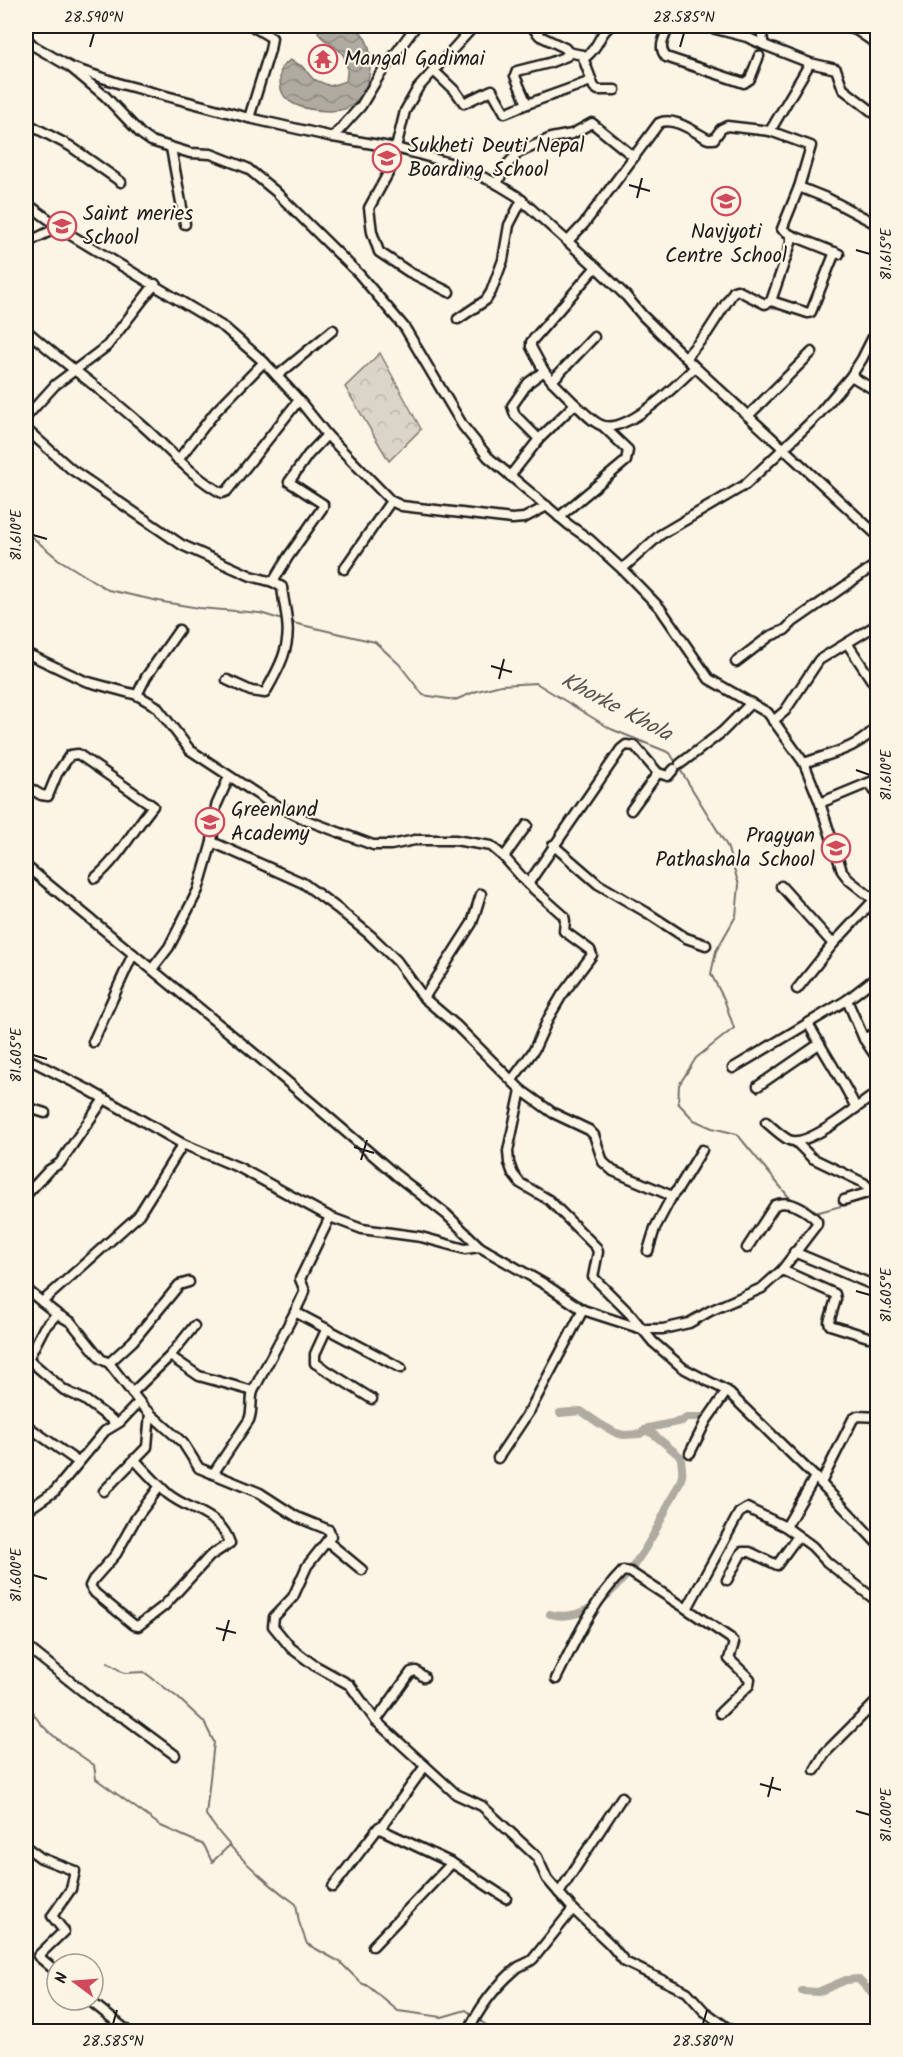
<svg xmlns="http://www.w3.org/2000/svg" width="903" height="2057" font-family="Kalam,sans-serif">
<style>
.forest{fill:url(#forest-crowns);stroke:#7c7872;stroke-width:1.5}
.water{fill:url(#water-waves);stroke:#75726c;stroke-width:1.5}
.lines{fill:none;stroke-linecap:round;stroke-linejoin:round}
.stream{stroke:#75726c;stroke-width:2}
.canal{stroke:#b0aba1;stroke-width:8}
.street-casing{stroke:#1c1c1c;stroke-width:13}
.street{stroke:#fcf5e5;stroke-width:8}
.ticks{fill:none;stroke:#1c1c1c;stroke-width:2}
.labels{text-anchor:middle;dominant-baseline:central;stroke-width:4.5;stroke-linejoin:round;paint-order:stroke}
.poi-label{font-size:21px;fill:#1c1c1c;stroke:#fcf5e5;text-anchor:start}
.water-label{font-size:22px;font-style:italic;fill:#575551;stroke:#fcf5e5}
.neatline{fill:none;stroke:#1c1c1c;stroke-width:2}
.ticks-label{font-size:15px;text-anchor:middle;fill:#1c1c1c}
</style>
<defs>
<pattern id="forest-crowns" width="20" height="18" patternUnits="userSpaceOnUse" patternTransform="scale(1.5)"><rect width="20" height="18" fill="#dbd5c8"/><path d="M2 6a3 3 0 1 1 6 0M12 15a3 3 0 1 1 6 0" fill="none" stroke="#bbb6ab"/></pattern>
<pattern id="water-waves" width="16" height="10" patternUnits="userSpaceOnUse" patternTransform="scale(1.5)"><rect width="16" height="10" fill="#b0aba1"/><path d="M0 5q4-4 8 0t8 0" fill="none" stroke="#8e8a82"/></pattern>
</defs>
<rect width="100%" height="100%" fill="#fcf5e5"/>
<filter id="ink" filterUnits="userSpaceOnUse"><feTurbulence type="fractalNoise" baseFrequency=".0167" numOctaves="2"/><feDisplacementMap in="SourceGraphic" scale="12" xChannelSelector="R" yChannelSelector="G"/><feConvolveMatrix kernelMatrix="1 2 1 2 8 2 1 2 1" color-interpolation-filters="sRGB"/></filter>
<g filter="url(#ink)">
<polygon class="forest" points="380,353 421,429 389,461 345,387"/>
<path class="water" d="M318 26H352C355 28 360 31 363 35 376 53 371 90 354 104 340 116 299 111 287 99 278 92 280 77 281 68L290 60 302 66 313 79 330 86 346 81C355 40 314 47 318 26Z"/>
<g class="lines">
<g class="stream">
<polyline points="26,532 58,559 108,590 163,602 199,608 260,613 283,620"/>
<polyline points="289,622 375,642 399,664 423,695 455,700 477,691 501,685 536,683 611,729 670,753 727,846 739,885 736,916 716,951 711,974 724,999 734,1028 696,1058 679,1085 678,1103 694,1120 712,1128 737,1134 788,1196 798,1203"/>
<polyline points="806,1207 819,1212 878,1196"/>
<path d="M108 1663 124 1673 144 1672 177 1697 204 1722 214 1742 206 1815C230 1850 262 1880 296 1904L299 1922 307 1944 340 1962 361 1983 368 1986 398 2011 442 2017 466 2010 495 2032"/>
<path d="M26 1700C31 1705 32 1709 35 1716 47 1735 76 1752 94 1765L96 1779 161 1826 204 1845 212 1862 230 1845"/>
</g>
<g class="canal">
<polyline points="560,1413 581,1411 600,1424 616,1433 624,1435 640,1434 648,1428 682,1421 688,1417 708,1417 711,1415"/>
<path d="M550 1614C604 1629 652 1542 670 1501 674 1494 680 1484 682 1476 683 1470 681 1463 681 1457L653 1434 645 1430"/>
<polyline points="802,1991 818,1992 846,1980 858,1979 878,1999"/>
</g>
<g class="street-casing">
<g id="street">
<path d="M669 26C665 37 657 47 666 57L744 83 750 79 759 56"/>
<polyline points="704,26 747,37 764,45"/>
<polyline points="844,26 856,30 878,45"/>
<polyline points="26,38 34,46 70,67 121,84 249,118 333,137 396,148 450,163 494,182 517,196 596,267 626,296 643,316 695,367 878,536"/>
<path d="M568 52 587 56C601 44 598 35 610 26"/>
<polyline points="582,55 594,87 598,90 615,90"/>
<polyline points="810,63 836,69 843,89 878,116"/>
<polyline points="70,67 105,96 141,134 151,141 190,153 211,154 247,168 275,191 359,274 405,328 463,426 488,457 569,525 589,539 622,569 660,608 709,679 768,713 804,763 820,803 842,871 849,880 878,903"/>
<polyline points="433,70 456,92 464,103 492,90 505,113 527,104 515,76 517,71 549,63 567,56 568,52 565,48 540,36 531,26"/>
<polyline points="527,104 591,81"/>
<polyline points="249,118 270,50 272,38 252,26"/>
<polyline points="26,123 70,146 121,182"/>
<polyline points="770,131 811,146 799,187 829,199 878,225"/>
<polyline points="333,137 361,106 379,76 416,26"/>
<polyline points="171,148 185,224"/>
<polyline points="497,184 505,167 518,153 551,138 572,134 592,123 634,157"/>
<polyline points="26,203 69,234 225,328 264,362 299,400 327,435 391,501 402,506 512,519 524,518 547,506"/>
<polyline points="791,235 839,254"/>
<path d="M568 241 584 224 659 123C674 116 694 132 708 139H714L721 129 727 126 770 131 810 63 764 45 762 36 766 26"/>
<polyline points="26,243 59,227"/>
<polyline points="449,292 409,272 379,252 372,232 369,208 391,168 405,111 418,88 474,26"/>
<polyline points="771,301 808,313 811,312 835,252"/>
<polyline points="458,319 486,300 491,292 503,260 509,225 522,200"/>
<path d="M26 330C62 362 101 389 137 421 164 443 191 477 222 493L227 491 299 400"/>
<polyline points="686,357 707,333 734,291 737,290 765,304 771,301 791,243 791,235 782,229 799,187"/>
<polyline points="544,371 552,381 575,404"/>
<polyline points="277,376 333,330"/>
<polyline points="851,376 878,392"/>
<polyline points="552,381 594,337"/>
<polyline points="748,416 812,352"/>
<polyline points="26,417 55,385 107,346 155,284"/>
<path d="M26 429 71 469 182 545 251 576 273 582 282 587C283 599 286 609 287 621 291 648 278 670 265 693L251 691 227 680"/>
<polyline points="539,439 515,415 512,406 528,383 544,371 531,347 531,342 596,267"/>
<polyline points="178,460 216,411 264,362"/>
<path d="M510 476 539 439 575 404C583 411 594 424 604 426 630 431 678 384 695 367"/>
<polyline points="559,517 626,461 628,450 603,426"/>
<polyline points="344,569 391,501"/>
<polyline points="622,569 660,535 745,485 783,449 818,415 851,376 862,359 878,327"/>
<polyline points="273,582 288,557 323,507 323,504 289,482 308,455 327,435"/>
<polyline points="847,643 878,690"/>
<polyline points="26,653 85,681 137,695 156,706 190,750 266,800 306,820 373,845 391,845 415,840 455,840 491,846 504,857 528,884 621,749 626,745 635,746 658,773 668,776 674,769"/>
<polyline points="736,662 770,636 785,630 793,622 878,563"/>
<polyline points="137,695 146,677 179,630"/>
<polyline points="773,721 785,711 819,660 878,624"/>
<path d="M804 763C829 754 862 748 878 724"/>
<polyline points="680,764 722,732 751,703"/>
<polyline points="870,783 878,797"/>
<path d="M26 786 41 795 48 796 57 774 70 755 78 754 153 806C133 830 119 858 95 878"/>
<polyline points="820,803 878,779"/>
<polyline points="631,810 658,773"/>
<polyline points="212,842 303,883 337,908 370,935 397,961 424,998 457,1026 521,1090 553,1113 589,1130 594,1135 603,1162 613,1171 672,1196 655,1228 648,1251"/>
<polyline points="553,845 598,884 646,912 686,938 706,945"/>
<polyline points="504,857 527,825"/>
<path d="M26 866 255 1054 396 1175 446 1214 480 1247 546 1285 583 1310 642 1329H663L689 1323 710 1311 762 1288 782 1270 817 1224V1221C807 1210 789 1199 775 1205L747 1248"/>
<polyline points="781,886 833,944"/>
<polyline points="152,969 169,947 198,890 212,842 216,806 229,777"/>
<polyline points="797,989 833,944 875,899"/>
<polyline points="424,998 472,923 481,894"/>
<polyline points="847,1000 864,1039 878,1060"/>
<polyline points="864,1039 878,1031"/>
<polyline points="93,1042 133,954"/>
<polyline points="26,1058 87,1089 183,1144 240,1168 330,1217 362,1229 421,1237 465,1249 480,1247"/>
<polyline points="733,1068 847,1000 878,976"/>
<polyline points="512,1080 534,1050 549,1017 562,995 592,955 590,950 564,931 565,921 564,916 528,884"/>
<polyline points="758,1086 819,1044"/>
<polyline points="521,1090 508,1151 509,1163 513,1174 520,1183 549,1200 596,1247 598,1252 593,1277 630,1314 653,1342 683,1368 727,1391 815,1477 878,1544"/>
<polyline points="26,1107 45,1113"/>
<polyline points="856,1108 878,1092"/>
<path d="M766 1122C773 1128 781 1136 789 1140 804 1147 844 1117 856 1108 842 1078 823 1052 808 1023"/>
<polyline points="796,1142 812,1158 864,1183 868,1187 867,1193 844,1200"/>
<polyline points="26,1195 49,1170 60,1163 104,1099"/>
<polyline points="672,1196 678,1189 702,1150"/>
<polyline points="794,1252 878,1287"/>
<polyline points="782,1270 835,1294 836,1299 829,1322 830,1325 868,1337"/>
<polyline points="26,1289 57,1314 71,1322 101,1359 109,1363 144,1408 183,1443 199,1468 260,1493 297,1517 329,1530 331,1536 307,1566 293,1597 274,1617 273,1626 291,1648 314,1665 350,1685 376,1721 411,1753 456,1794 482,1806 537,1857 547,1879 573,1909 610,1944 625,1962 687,1992 704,2011 733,2032"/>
<polyline points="42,1302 138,1216 183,1144"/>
<polyline points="295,1312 305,1291 300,1279 330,1217"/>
<polyline points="326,1330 315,1354 315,1363 372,1399"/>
<polyline points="170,1356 194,1326"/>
<polyline points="26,1358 28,1359 44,1328 57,1314"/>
<polyline points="28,1359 64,1390 85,1400 116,1423"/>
<polyline points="109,1363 133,1341 179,1285 189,1282"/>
<polyline points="132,1393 170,1356 199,1376 253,1391 295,1312 401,1368"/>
<polyline points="26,1425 78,1462"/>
<polyline points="690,1453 706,1421 727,1391"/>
<polyline points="498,1458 530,1410 583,1310"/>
<path d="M134 1459C145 1471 156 1483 168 1494 189 1511 220 1513 230 1543L210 1556 164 1606 138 1626 134 1625 95 1593 90 1586 93 1580 116 1554 136 1518 160 1486"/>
<path d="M213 1474 249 1420C253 1410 250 1402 253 1391"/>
<polyline points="821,1483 853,1419 858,1416 878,1417"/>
<polyline points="104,1491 147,1447 150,1413"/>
<polyline points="26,1511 55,1491 105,1431 120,1422 139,1402"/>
<polyline points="786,1527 815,1477"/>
<polyline points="327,1541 362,1570"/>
<polyline points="727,1580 742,1552 750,1552 777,1565 798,1536"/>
<polyline points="26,1646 105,1709 125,1718 175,1755"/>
<path d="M556 1679C575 1641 593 1601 623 1571L630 1572 687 1609"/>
<polyline points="720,1713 749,1685 750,1679 729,1659 734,1643 730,1638 687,1609 739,1513 747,1508 786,1527 812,1546 827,1562 878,1602"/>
<polyline points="376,1721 411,1672 416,1671 424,1677"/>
<polyline points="815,1770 825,1753 878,1700"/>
<polyline points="26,1847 41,1858 75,1871 71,1889 52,1916 64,1931 38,1956 57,1972"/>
<polyline points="452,1863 506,1898"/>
<polyline points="333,1887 379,1827"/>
<polyline points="559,1893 622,1797"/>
<polyline points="373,1946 452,1863 380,1829 425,1766"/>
<polyline points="89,2000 129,2032"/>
<path d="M468 2032C479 2008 497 1985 517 1968 522 1964 528 1964 533 1959L573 1909"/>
</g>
</g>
<use href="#street" class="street"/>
</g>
</g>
<path class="ticks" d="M90 47 94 33M680 47 684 33M629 185 650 191M637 198 642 178M856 250 870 254M33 535 47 539M491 666 512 672M499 679 504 659M856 770 870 775M33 1055 47 1059M354 1147 374 1153M361 1160 367 1140M856 1291 870 1295M33 1575 47 1579M216 1628 236 1633M223 1641 229 1620M760 1784 781 1790M768 1797 773 1777M856 1811 870 1815M113 2024 117 2010M703 2024 707 2010"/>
<defs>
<g id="temple-ring" transform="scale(1.5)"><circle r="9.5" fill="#fcf5e5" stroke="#d1495b" stroke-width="1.5"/><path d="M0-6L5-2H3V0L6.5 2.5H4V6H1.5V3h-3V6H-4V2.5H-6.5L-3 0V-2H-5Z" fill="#d1495b"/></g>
<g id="school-ring" transform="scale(1.5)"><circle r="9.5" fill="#fcf5e5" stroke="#d1495b" stroke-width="1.5"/><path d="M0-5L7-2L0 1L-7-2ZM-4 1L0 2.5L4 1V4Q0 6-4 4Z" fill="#d1495b"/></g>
</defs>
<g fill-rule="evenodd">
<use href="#temple-ring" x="323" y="59"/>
<use href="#school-ring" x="387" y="158"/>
<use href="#school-ring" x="726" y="201"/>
<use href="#school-ring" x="62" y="226"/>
<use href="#school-ring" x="210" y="822"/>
<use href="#school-ring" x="836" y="848"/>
</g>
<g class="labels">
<g class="poi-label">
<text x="344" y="59">Mangal Gadimai</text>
<text x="408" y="146">Sukheti Deuti Nepal<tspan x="408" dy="24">Boarding School</tspan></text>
<text x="83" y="214">Saint meries<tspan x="83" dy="24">School</tspan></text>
<text x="726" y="232" text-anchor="middle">Navjyoti<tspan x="726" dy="24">Centre School</tspan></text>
<text x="231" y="810">Greenland<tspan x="231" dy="24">Academy</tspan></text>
<text x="815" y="836" text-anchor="end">Pragyan<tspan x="815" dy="24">Pathashala School</tspan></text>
</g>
<g class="water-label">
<text transform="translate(616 708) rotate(28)">Khorke Khola</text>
</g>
</g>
<rect width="903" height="2057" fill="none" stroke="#fcf5e5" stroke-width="66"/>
<g transform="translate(75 1982) rotate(286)"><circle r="28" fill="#fcf5e5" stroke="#a29e95" stroke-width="1.5"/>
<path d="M0-4.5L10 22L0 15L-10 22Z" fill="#d1495b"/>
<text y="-9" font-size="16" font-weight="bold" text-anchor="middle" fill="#1c1c1c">N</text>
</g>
<rect x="33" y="33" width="837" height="1991" class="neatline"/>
<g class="ticks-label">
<text x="94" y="22">28.590°N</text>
<text x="684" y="22">28.585°N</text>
<text transform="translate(886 254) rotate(-90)" y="5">81.615°E</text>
<text transform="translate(16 535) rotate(-90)" y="5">81.610°E</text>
<text transform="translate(886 775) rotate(-90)" y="5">81.610°E</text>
<text transform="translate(16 1055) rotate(-90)" y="5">81.605°E</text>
<text transform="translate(886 1295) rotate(-90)" y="5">81.605°E</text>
<text transform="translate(16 1575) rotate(-90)" y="5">81.600°E</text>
<text transform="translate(886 1815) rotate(-90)" y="5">81.600°E</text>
<text x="113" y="2046">28.585°N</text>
<text x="703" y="2046">28.580°N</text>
</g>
</svg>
